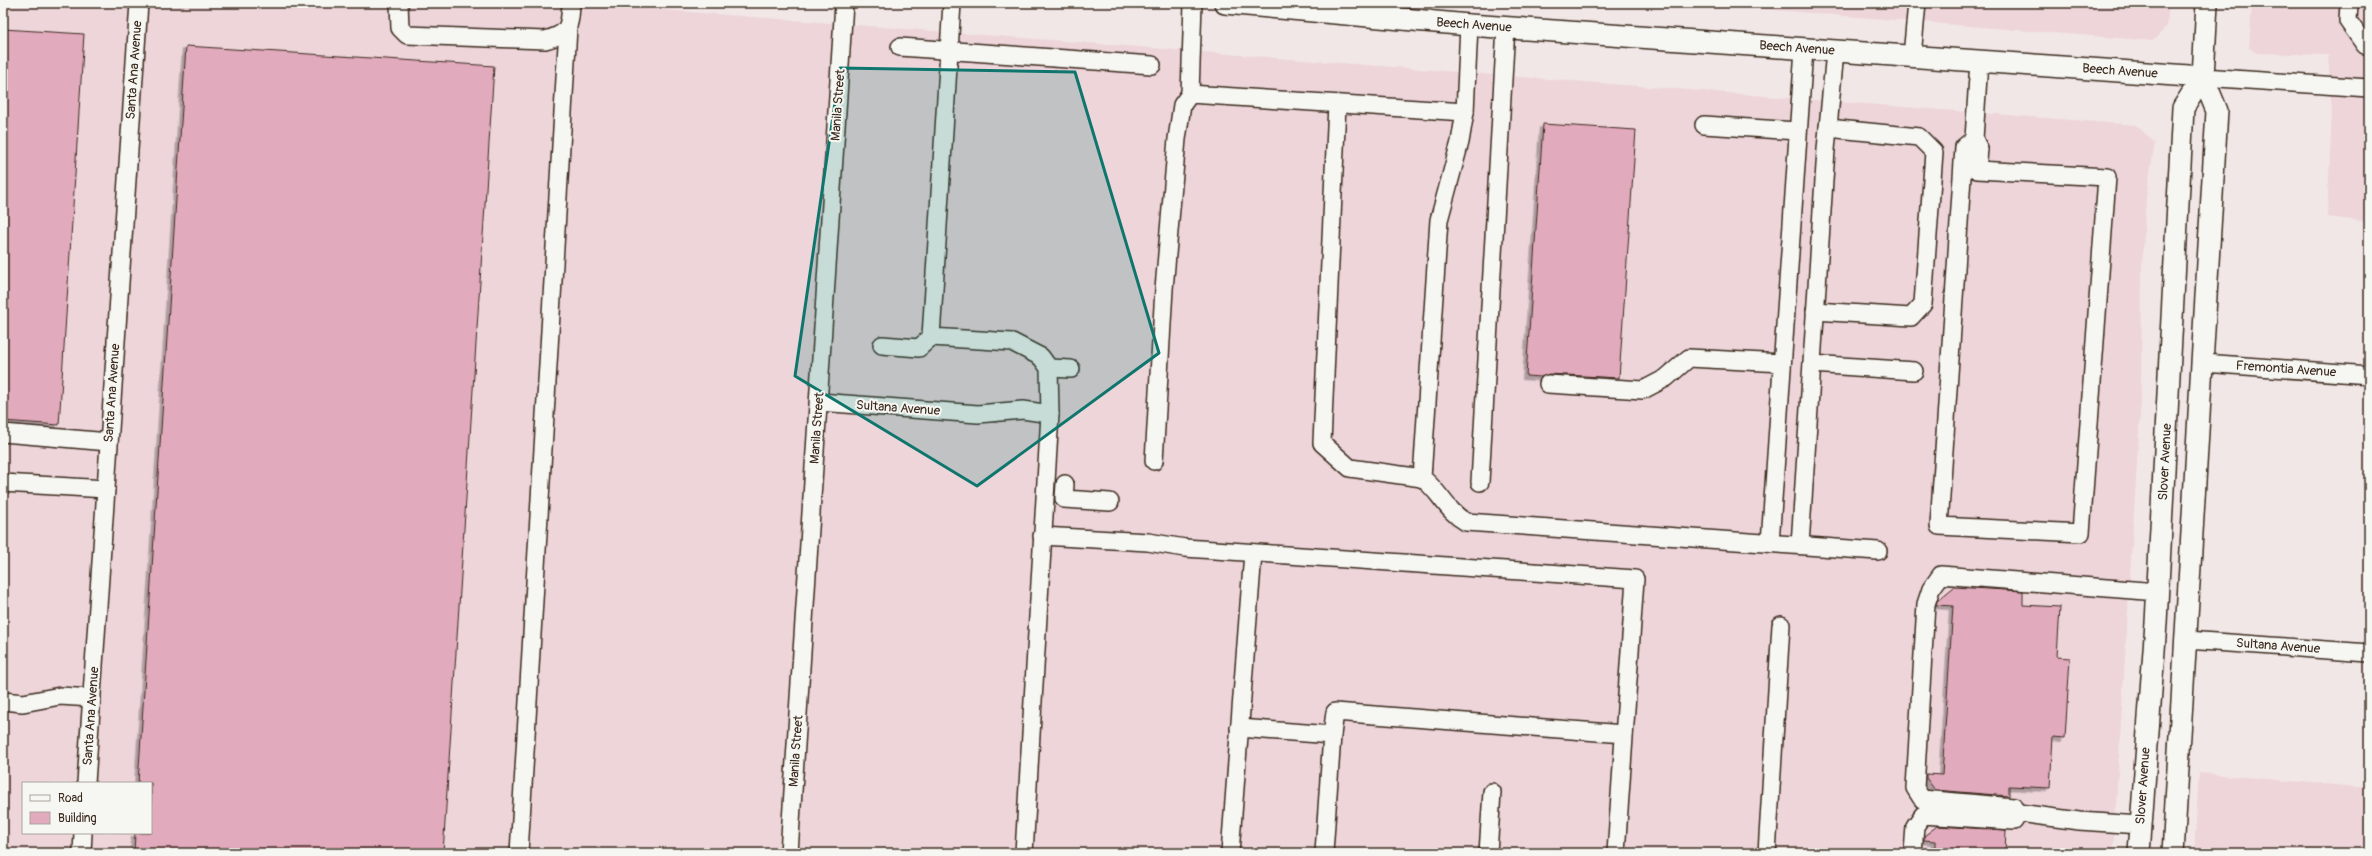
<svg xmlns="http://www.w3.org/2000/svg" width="2372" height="856" font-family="Pangolin,sans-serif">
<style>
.built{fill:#edd5da;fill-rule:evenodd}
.building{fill:#e2aabd;stroke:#3b2a1e;filter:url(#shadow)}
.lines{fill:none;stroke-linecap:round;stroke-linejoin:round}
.minor-casing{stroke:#3b2a1e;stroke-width:20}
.major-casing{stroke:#3b2a1e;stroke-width:24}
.minor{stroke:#f6f6f2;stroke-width:17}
.major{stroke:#f6f6f2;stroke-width:21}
.marked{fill:#0f766e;fill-opacity:0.2;stroke:#0f766e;stroke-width:3;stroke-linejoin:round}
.labels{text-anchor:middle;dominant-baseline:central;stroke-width:4;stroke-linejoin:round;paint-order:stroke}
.street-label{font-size:13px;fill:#3b2a1e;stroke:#f6f6f2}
</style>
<defs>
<filter id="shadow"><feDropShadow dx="-3.5" dy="3.5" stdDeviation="0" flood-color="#0004"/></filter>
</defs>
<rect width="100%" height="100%" fill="#f2e7e7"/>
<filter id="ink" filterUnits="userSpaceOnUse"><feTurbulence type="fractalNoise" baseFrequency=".025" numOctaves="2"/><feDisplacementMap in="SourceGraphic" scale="8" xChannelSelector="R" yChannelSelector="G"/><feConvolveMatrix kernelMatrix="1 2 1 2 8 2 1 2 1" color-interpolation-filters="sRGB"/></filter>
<g filter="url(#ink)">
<g class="built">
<path d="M3 3H575L2136 125 2155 143 2146 197 2142 268 2141 398 2113 853H3ZM23 783H151V833H23Z"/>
<polygon points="1688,3 2169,3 2167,26 2153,41"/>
<polygon points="2252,3 2369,3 2369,222 2327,217 2332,112 2328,55 2257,53 2249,48"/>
<polygon points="2199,773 2369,788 2369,853 2194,853"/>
</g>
<g class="building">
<polygon points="3,29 84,34 59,425 3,421"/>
<polygon points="186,46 494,66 443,853 134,853 135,833 151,833 151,783 138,783"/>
<polygon points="1543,124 1636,130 1619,378 1549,374 1541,377 1526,376"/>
<polygon points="1954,587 2023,591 2023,605 2060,607 2057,657 2070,658 2065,738 2053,737 2050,788 2009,786 2009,796 1935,790 1926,778 1926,774 1942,775 1953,606 1936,605 1937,601"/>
<polygon points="1937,826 2006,830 2005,853 1935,853 1935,841 1924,840 1924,836"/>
</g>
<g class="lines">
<g class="minor-casing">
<g id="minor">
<path d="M399 3 400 28 407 35 545 40C569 34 570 27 571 3"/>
<polyline points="952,3 931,337 1012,342 1041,357 1049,368 1050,414 1024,853"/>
<polyline points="2349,3 2348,21 2365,45 2369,45"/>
<polyline points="900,47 1152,65"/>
<polyline points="1912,56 1917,3"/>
<polyline points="2203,77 2369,88"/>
<polyline points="1190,94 1193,3"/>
<polyline points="1337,104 1322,443 1350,468 1422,478"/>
<polyline points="1465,112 1469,25"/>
<polyline points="1704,125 1798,131"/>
<polygon points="1974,139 1979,149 1977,170 2107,177 2081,533 1939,526 1964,147"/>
<polyline points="1974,139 1979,61"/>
<polyline points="1815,311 1911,317 1923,304 1934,152 1919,137 1828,128"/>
<polyline points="882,345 919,348 931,337"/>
<polyline points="2204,363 2369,375"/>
<polyline points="1812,364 1914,371"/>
<polyline points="1049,368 1071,369"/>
<polyline points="1548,384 1643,390 1666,378 1689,358 1782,363"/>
<polyline points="819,402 978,414 1023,410 1050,414"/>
<polyline points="3,433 109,442"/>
<path d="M1154 461 1164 289 1177 139 1182 105 1190 94 1465 112 1460 142 1439 220 1422 478C1440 491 1446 511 1466 522L1878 551"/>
<polyline points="1480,482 1506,27"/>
<polyline points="3,483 106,489"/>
<polyline points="1065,484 1064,499 1110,502"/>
<polyline points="1042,536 1148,542 1185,548 1635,579 1616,853"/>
<polyline points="1770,543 1804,49"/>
<polyline points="1800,545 1826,150 1835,51"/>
<polyline points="2187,640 2369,653"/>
<polyline points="3,701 23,703 60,696 92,698"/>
<polyline points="1239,728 1332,735 1324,853"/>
<polyline points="1332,735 1335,712 1624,734"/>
<polyline points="86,783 139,3"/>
<polyline points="2019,813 2014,807 1922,799 1915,788 1926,604 1931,589 1941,575 2158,592"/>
<polyline points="82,853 83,833"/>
<polyline points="519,853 568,28"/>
<polyline points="789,853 844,3"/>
<polyline points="1230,853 1253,553"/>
<polyline points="1488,853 1492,792"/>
<polyline points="1767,853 1781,625"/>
<polyline points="1913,853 1915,826 1923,815 2014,821 2019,813 2079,821 2140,825"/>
</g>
</g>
<g class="major-casing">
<g id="major">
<polyline points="1225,3 1469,25 2203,77"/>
<polyline points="2139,853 2156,623 2183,108 2203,77"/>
<polyline points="2173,853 2217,111 2203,77 2207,3"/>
</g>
</g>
<use href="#minor" class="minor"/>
<use href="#major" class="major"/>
</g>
</g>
<path class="marked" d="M840 68 1075 72 1159 353 977 486 795 376Z"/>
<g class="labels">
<g class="street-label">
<text transform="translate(1474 25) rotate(4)">Beech Avenue</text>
<text transform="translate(1797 48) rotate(4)">Beech Avenue</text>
<text transform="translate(134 70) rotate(-86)">Santa Ana Avenue</text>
<text transform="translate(2120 71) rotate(4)">Beech Avenue</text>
<text transform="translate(838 105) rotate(-86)">Manila Street</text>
<text transform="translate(2286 369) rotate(4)">Fremontia Avenue</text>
<text transform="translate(112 393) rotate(-86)">Santa Ana Avenue</text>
<text transform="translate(898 408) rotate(4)">Sultana Avenue</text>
<text transform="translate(817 428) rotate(-86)">Manila Street</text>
<text transform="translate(2165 462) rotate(-87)">Slover Avenue</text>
<text transform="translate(2278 646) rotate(4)">Sultana Avenue</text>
<text transform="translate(91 716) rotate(-86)">Santa Ana Avenue</text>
<text transform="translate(796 751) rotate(-86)">Manila Street</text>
<text transform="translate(2143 786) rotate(-86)">Slover Avenue</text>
</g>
</g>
<rect width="2372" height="856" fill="none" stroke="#f6f6f2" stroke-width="16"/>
<rect x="8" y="8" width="2356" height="840" fill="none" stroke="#3b2a1e" stroke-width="1.5" filter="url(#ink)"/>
<rect x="22" y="782" width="130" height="52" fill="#f6f6f2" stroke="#aba49d"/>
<rect x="30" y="795" width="20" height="6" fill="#f6f6f2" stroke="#aba49d"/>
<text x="58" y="802" font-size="12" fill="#3b2a1e">Road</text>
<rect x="30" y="812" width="20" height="12" fill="#e2aabd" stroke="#aba49d"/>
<text x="58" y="822" font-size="12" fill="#3b2a1e">Building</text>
</svg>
